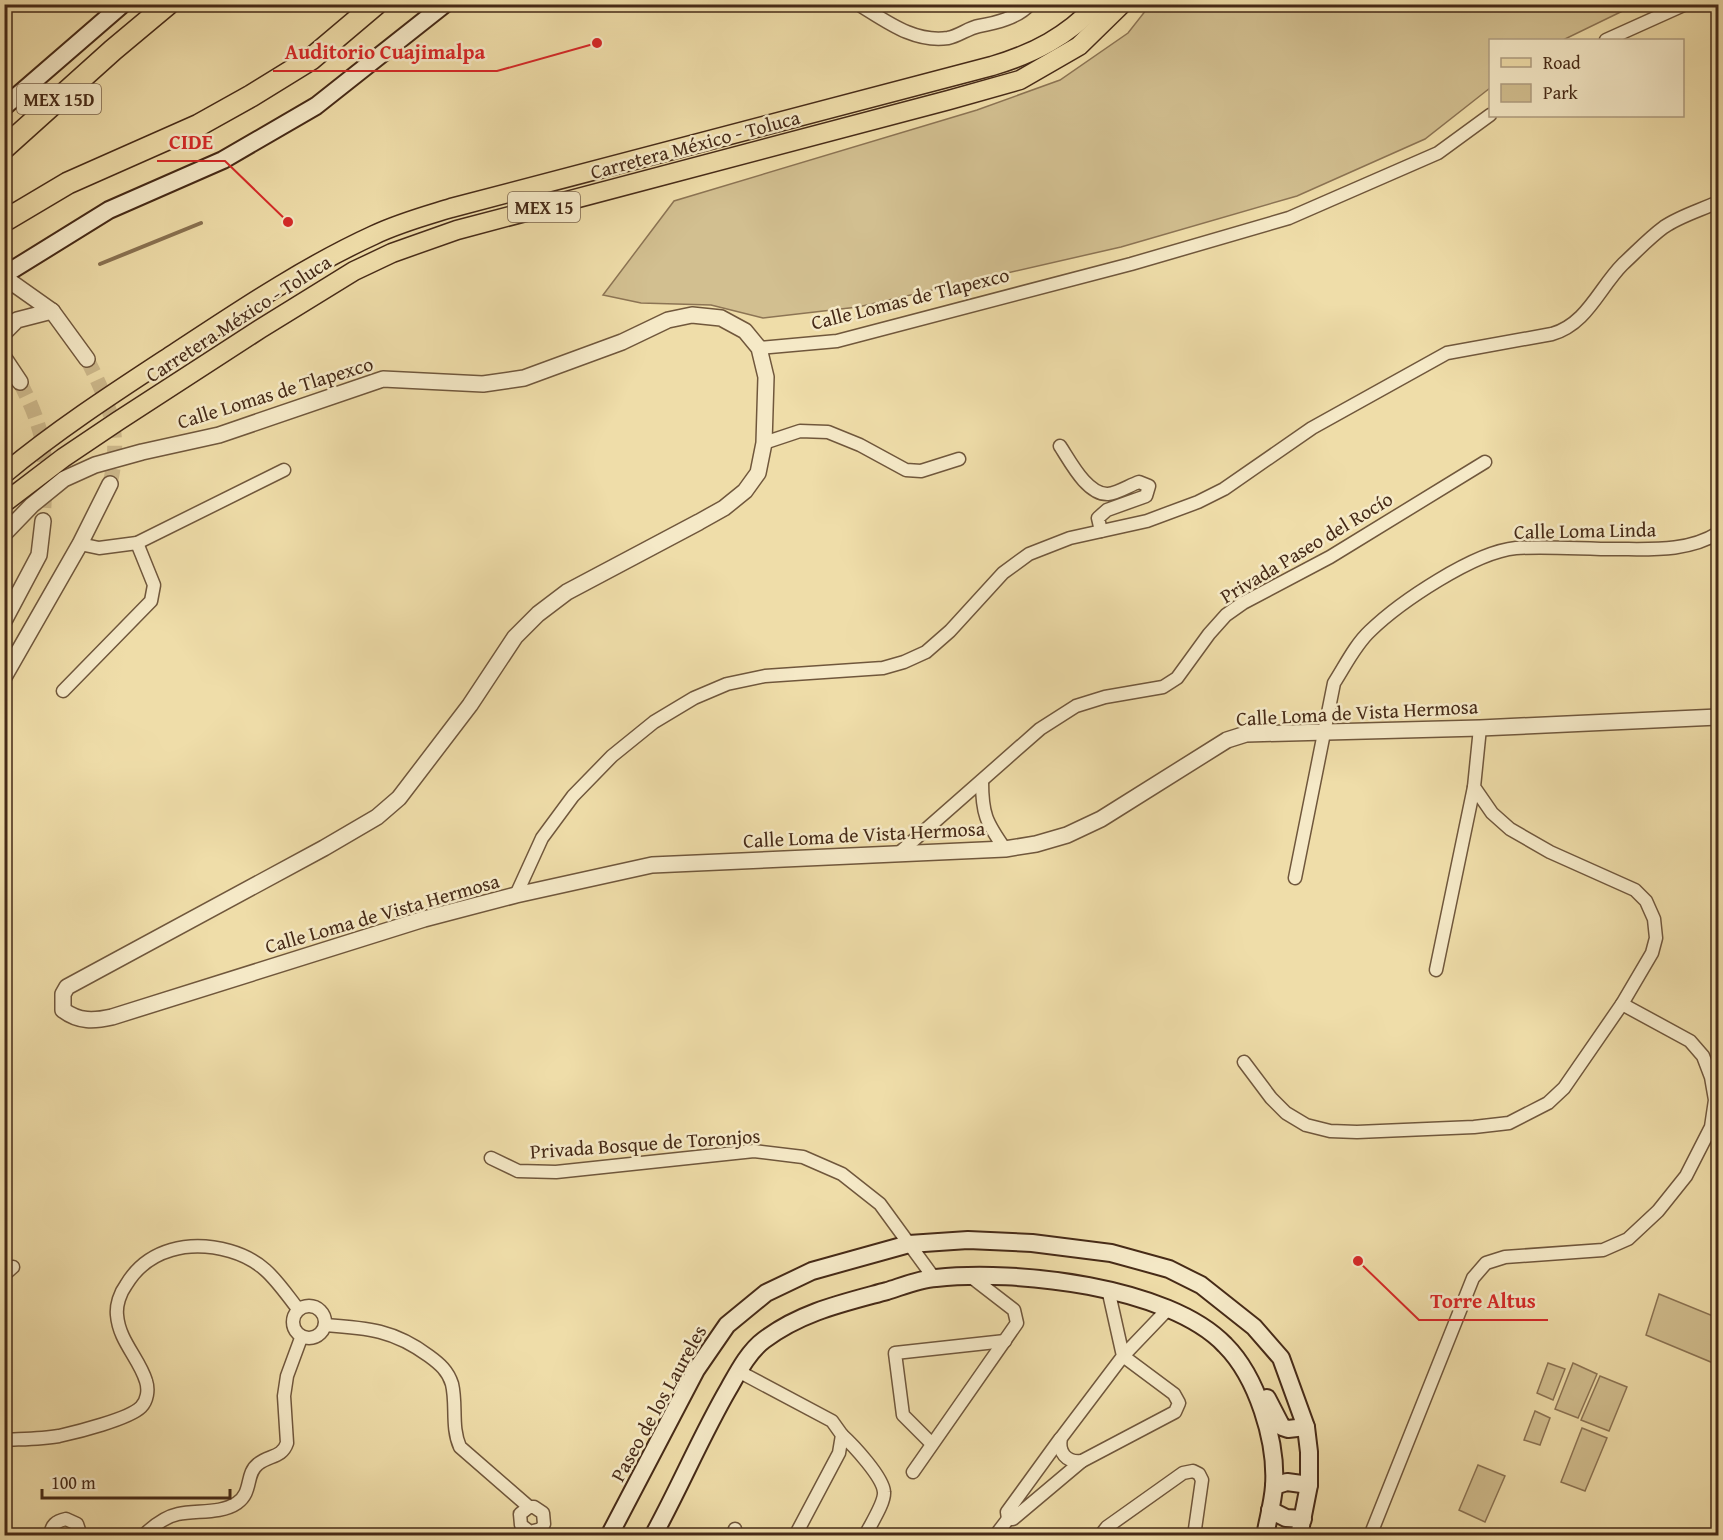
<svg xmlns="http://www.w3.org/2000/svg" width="1723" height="1540" font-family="'Gentium Book Plus',serif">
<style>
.green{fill:#d2bf90;stroke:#8c7454;stroke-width:1.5}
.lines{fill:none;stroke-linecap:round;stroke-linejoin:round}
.stream{stroke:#897151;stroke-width:4}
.tertiary-tunnel{stroke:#cdb98c;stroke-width:15;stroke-dasharray:15 8;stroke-linecap:butt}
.minor-casing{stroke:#70573c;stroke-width:15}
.tertiary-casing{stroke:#70573c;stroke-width:18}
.secondary-casing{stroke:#462a17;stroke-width:20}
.primary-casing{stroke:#462a17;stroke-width:21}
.motorway-casing{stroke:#462a17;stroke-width:24}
.minor{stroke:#f5e9c7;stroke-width:12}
.tertiary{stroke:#f5e9c7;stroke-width:15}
.secondary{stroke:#f5e9c7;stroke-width:16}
.primary{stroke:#efdda9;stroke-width:18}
.motorway{stroke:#efdda9;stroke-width:21}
.labels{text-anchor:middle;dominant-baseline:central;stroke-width:5;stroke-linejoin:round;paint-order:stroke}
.shield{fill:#f5e9c7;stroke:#7a634c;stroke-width:1.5}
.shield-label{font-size:18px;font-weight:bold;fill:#462a17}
.street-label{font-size:20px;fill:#462a17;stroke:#f5e9c7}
.leader{fill:none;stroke:#d62828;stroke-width:2}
.callout-dot{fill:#d62828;stroke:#f5e9c7;stroke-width:2}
.callout-label{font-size:21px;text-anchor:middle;font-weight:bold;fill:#d62828;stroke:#f5e9c7;stroke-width:5;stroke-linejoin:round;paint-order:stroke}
</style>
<rect width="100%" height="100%" fill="#efdda9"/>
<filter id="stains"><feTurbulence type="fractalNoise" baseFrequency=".00333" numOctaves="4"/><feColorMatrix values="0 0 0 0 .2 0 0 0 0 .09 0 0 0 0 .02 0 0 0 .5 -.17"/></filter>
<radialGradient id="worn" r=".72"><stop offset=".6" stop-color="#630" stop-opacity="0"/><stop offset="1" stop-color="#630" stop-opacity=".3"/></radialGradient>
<g class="green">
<polygon points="1150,5 1635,5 1563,40 1490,40 1490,88 1425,139 1297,196 1121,247 858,307 763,318 711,305 641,303 603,295 674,201 977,110 1060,80 1128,33"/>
<polygon points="1659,1294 1718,1318 1718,1365 1646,1335"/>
<polygon points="1548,1363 1565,1369 1553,1400 1537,1393"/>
<polygon points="1573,1363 1597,1374 1578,1418 1555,1409"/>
<polygon points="1600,1376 1627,1387 1609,1431 1581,1420"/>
<polygon points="1535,1411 1550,1418 1540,1445 1524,1440"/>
<polygon points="1582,1428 1607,1438 1585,1491 1561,1482"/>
<polygon points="1478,1465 1505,1476 1485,1522 1459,1510"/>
</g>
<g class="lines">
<polyline class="stream" points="100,264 201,223"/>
<g class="tertiary-tunnel">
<path d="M87 359C110 405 122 433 110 484"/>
<path d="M20 382C26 395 33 408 37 422 48 452 45 489 43 521"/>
</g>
<g class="minor-casing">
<g id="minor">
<path d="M858 4C886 21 914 43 948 38 959 36 968 28 979 26 995 23 1018 18 1030 4"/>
<polyline points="1606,40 1686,4"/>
<polyline points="759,348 837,341 1131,264 1289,218 1438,153 1490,115"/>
<polyline points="764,443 800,431 828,432 860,445 906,470 921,471 959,459"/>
<path d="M1060 446C1070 461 1087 495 1108 494 1118 493 1130 485 1139 482L1149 486 1146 496 1107 510 1098 518 1101 531"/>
<polyline points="80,544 99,548 137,543 284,470"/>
<polyline points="63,691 151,601 154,585 137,543"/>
<path d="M982 781C982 814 986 822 1005 849"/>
<polyline points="898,854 1040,729 1076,706 1105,697 1163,687 1177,678 1209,634 1226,615 1243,603 1330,557 1485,462"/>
<path d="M1295 878 1334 683C1345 666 1355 645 1370 631 1400 602 1474 552 1516 548 1549 546 1583 549 1616 549 1650 549 1688 552 1718 533"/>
<path d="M516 895 542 838 573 796 612 756 654 722 694 698 727 684 765 676 883 668 904 662 926 652 950 631 1003 573 1029 554 1070 538 1147 521 1198 502 1224 489 1312 428 1447 353 1552 334C1587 324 1599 288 1623 264 1636 252 1649 238 1664 227 1680 216 1701 210 1718 202"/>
<polyline points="1436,970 1474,787"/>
<polyline points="1244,1062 1271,1098 1286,1113 1306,1125 1330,1131 1357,1132 1474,1127 1509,1123 1548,1103 1564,1088 1622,1004 1652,953 1656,938 1654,919 1646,901 1635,890 1550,852 1510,829 1492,813 1474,787 1480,728"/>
<polyline points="491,1158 518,1171 556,1172 754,1151 803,1157 842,1174 880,1204 934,1278"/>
<polyline points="4,1275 13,1267"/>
<path d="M1108 1289 1123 1356 1174 1394 1179 1403 1175 1412 1082 1461C1066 1463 1058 1452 1061 1438L1123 1356 1168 1309"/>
<circle cx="309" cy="1322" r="16"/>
<path d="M325 1325C368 1328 394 1330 429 1356 440 1364 448 1371 452 1384 457 1405 451 1427 460 1447L529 1507H534L543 1513 544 1524 541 1529 530 1532 521 1525 520 1514 529 1507"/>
<polyline points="738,1371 832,1421 842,1435 839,1453 795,1536"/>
<path d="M842 1435C853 1445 883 1477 884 1492 885 1503 870 1525 865 1536"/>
<polyline points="1060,1439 1007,1512 1008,1519 1013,1519 1082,1461"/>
<path d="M4 1440C22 1439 42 1439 59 1436 77 1432 129 1419 141 1407 147 1401 149 1390 146 1381 139 1358 119 1341 117 1315 116 1305 120 1293 126 1285 148 1248 190 1240 230 1251 265 1261 277 1282 298 1309"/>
<polyline points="931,1443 903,1415 895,1353 1005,1341"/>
<polyline points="913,1472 1017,1323 1014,1310 970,1276"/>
<path d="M50 1536C51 1525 56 1521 66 1519L77 1524 81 1536"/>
<path d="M143 1536C153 1526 164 1517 178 1514 196 1510 221 1514 237 1503 253 1492 245 1474 258 1464 269 1455 282 1458 287 1443L284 1396 287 1376 301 1338"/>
<polyline points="732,1536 735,1529"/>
<polyline points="995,1536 1008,1519"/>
<polyline points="1100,1536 1107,1527 1183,1473 1193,1471 1199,1474 1202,1480 1194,1536"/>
<polyline points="1370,1536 1473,1278 1486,1263 1505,1257 1603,1250 1628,1239 1658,1211 1686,1176 1711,1127 1715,1100 1711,1077 1703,1056 1690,1041 1622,1004"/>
</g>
</g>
<g class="tertiary-casing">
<g id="tertiary">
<polyline points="4,277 52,311 87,359"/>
<polyline points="4,333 17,320 52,311"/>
<polyline points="4,358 20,382"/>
<path d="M4 534 32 505 64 479 95 465 142 452 219 435 383 379 483 384 524 378 622 342 668 320 692 315 721 318 745 331 759 348 766 377 764 443 758 473 745 491 724 508 699 522 567 592 538 614 515 637 470 705 399 798 377 817 324 848 67 987 63 994V1010C79 1022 94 1021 112 1017L424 919 516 895 652 865 1005 849 1036 844 1067 835 1101 819 1227 740 1246 734 1480 728 1718 717"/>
<polyline points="4,621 39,555 43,521"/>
<polyline points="4,677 80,544 110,484"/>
</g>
</g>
<g class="secondary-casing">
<g id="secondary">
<polyline points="4,107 123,4"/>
<polyline points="4,275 109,210 223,160 316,106 445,4"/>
<polyline points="1267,1398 1282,1427 1288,1429 1306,1427"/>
<polyline points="1274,1486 1287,1482 1309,1485"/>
<polyline points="1270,1510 1286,1518 1303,1519"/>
<polyline points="609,1536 696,1370 727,1325 766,1293 812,1271 909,1244 968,1240 1032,1243 1111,1253 1169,1269 1201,1285 1254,1327 1281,1358 1306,1427 1309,1452 1309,1485 1299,1536"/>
<path d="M653 1536C680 1487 701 1436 729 1388 738 1372 749 1351 764 1340 801 1312 843 1303 887 1291 903 1286 920 1279 936 1278 1014 1269 1169 1286 1225 1345 1257 1377 1277 1441 1274 1486 1273 1502 1268 1519 1265 1536"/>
</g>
</g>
<g class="primary-casing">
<g id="primary">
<path d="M4 474C58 429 117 391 175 353 239 311 304 267 374 235 399 223 425 216 451 208L992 66C1033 54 1068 36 1097 4"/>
<polyline points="4,503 63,458 118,421 260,329 354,271 392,253 457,230 949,100 1020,80 1079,46 1122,4"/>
</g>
</g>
<g class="motorway-casing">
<g id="motorway">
<polyline points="4,148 113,50 168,4"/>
<polyline points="4,221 68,183 199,125 251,96 311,59 376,4"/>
</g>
</g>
<use href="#minor" class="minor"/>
<use href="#tertiary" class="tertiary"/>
<use href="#secondary" class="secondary"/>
<use href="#primary" class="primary"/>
<use href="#motorway" class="motorway"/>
</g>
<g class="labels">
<g class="shield">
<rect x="17" y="84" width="84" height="30" rx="4.5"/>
<rect x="508" y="192" width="72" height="30" rx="4.5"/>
</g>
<g class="shield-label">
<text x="59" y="99">MEX 15D</text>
<text x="544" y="207">MEX 15</text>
</g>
<g class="street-label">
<text transform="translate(695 144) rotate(-15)">Carretera México - Toluca</text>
<text transform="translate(910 298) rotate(-14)">Calle Lomas de Tlapexco</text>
<text transform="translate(238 318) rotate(-33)">Carretera México - Toluca</text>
<text transform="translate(275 392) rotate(-17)">Calle Lomas de Tlapexco</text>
<text transform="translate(1585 530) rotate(-1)">Calle Loma Linda</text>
<text transform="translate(1306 547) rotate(-31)">Privada Paseo del Rocío</text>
<text transform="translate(1357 712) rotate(-3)">Calle Loma de Vista Hermosa</text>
<text transform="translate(864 834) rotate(-3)">Calle Loma de Vista Hermosa</text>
<text transform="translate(382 913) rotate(-16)">Calle Loma de Vista Hermosa</text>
<text transform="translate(645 1143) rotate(-4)">Privada Bosque de Toronjos</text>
<text transform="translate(658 1403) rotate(-61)">Paseo de los Laureles</text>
</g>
</g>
<path class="leader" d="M597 43L497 71H273M288 222L225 161H157M1358 1261L1419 1320H1548"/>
<g class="callout-dot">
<circle cx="597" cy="43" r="6"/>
<circle cx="288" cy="222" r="6"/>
<circle cx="1358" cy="1261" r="6"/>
</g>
<g class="callout-label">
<text x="385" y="59">Auditorio Cuajimalpa</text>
<text x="191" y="149">CIDE</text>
<text x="1483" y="1308">Torre Altus</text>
</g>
<rect width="1723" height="1540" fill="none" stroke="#efdda9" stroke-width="24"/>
<rect x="6" y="6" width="1711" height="1528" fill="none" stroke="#462a17" stroke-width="3"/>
<rect x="12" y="12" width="1699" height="1516" fill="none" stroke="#462a17" stroke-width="1.5"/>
<rect x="1489" y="39" width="195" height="78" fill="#f5e9c7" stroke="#af9d81" stroke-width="1.5"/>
<rect x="1501" y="58" width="30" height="9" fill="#efdda9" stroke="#af9d81" stroke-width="1.5"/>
<text x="1543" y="69" font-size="18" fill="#462a17">Road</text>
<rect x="1501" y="84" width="30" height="18" fill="#d2bf90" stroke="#af9d81" stroke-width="1.5"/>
<text x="1543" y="99" font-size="18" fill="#462a17">Park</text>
<path d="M42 1489v9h188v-9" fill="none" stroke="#462a17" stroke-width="3"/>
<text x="51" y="1489" font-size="18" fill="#462a17" stroke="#f5e9c7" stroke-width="4.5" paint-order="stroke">100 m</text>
<rect width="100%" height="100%" filter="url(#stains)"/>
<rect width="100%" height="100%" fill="url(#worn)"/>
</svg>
